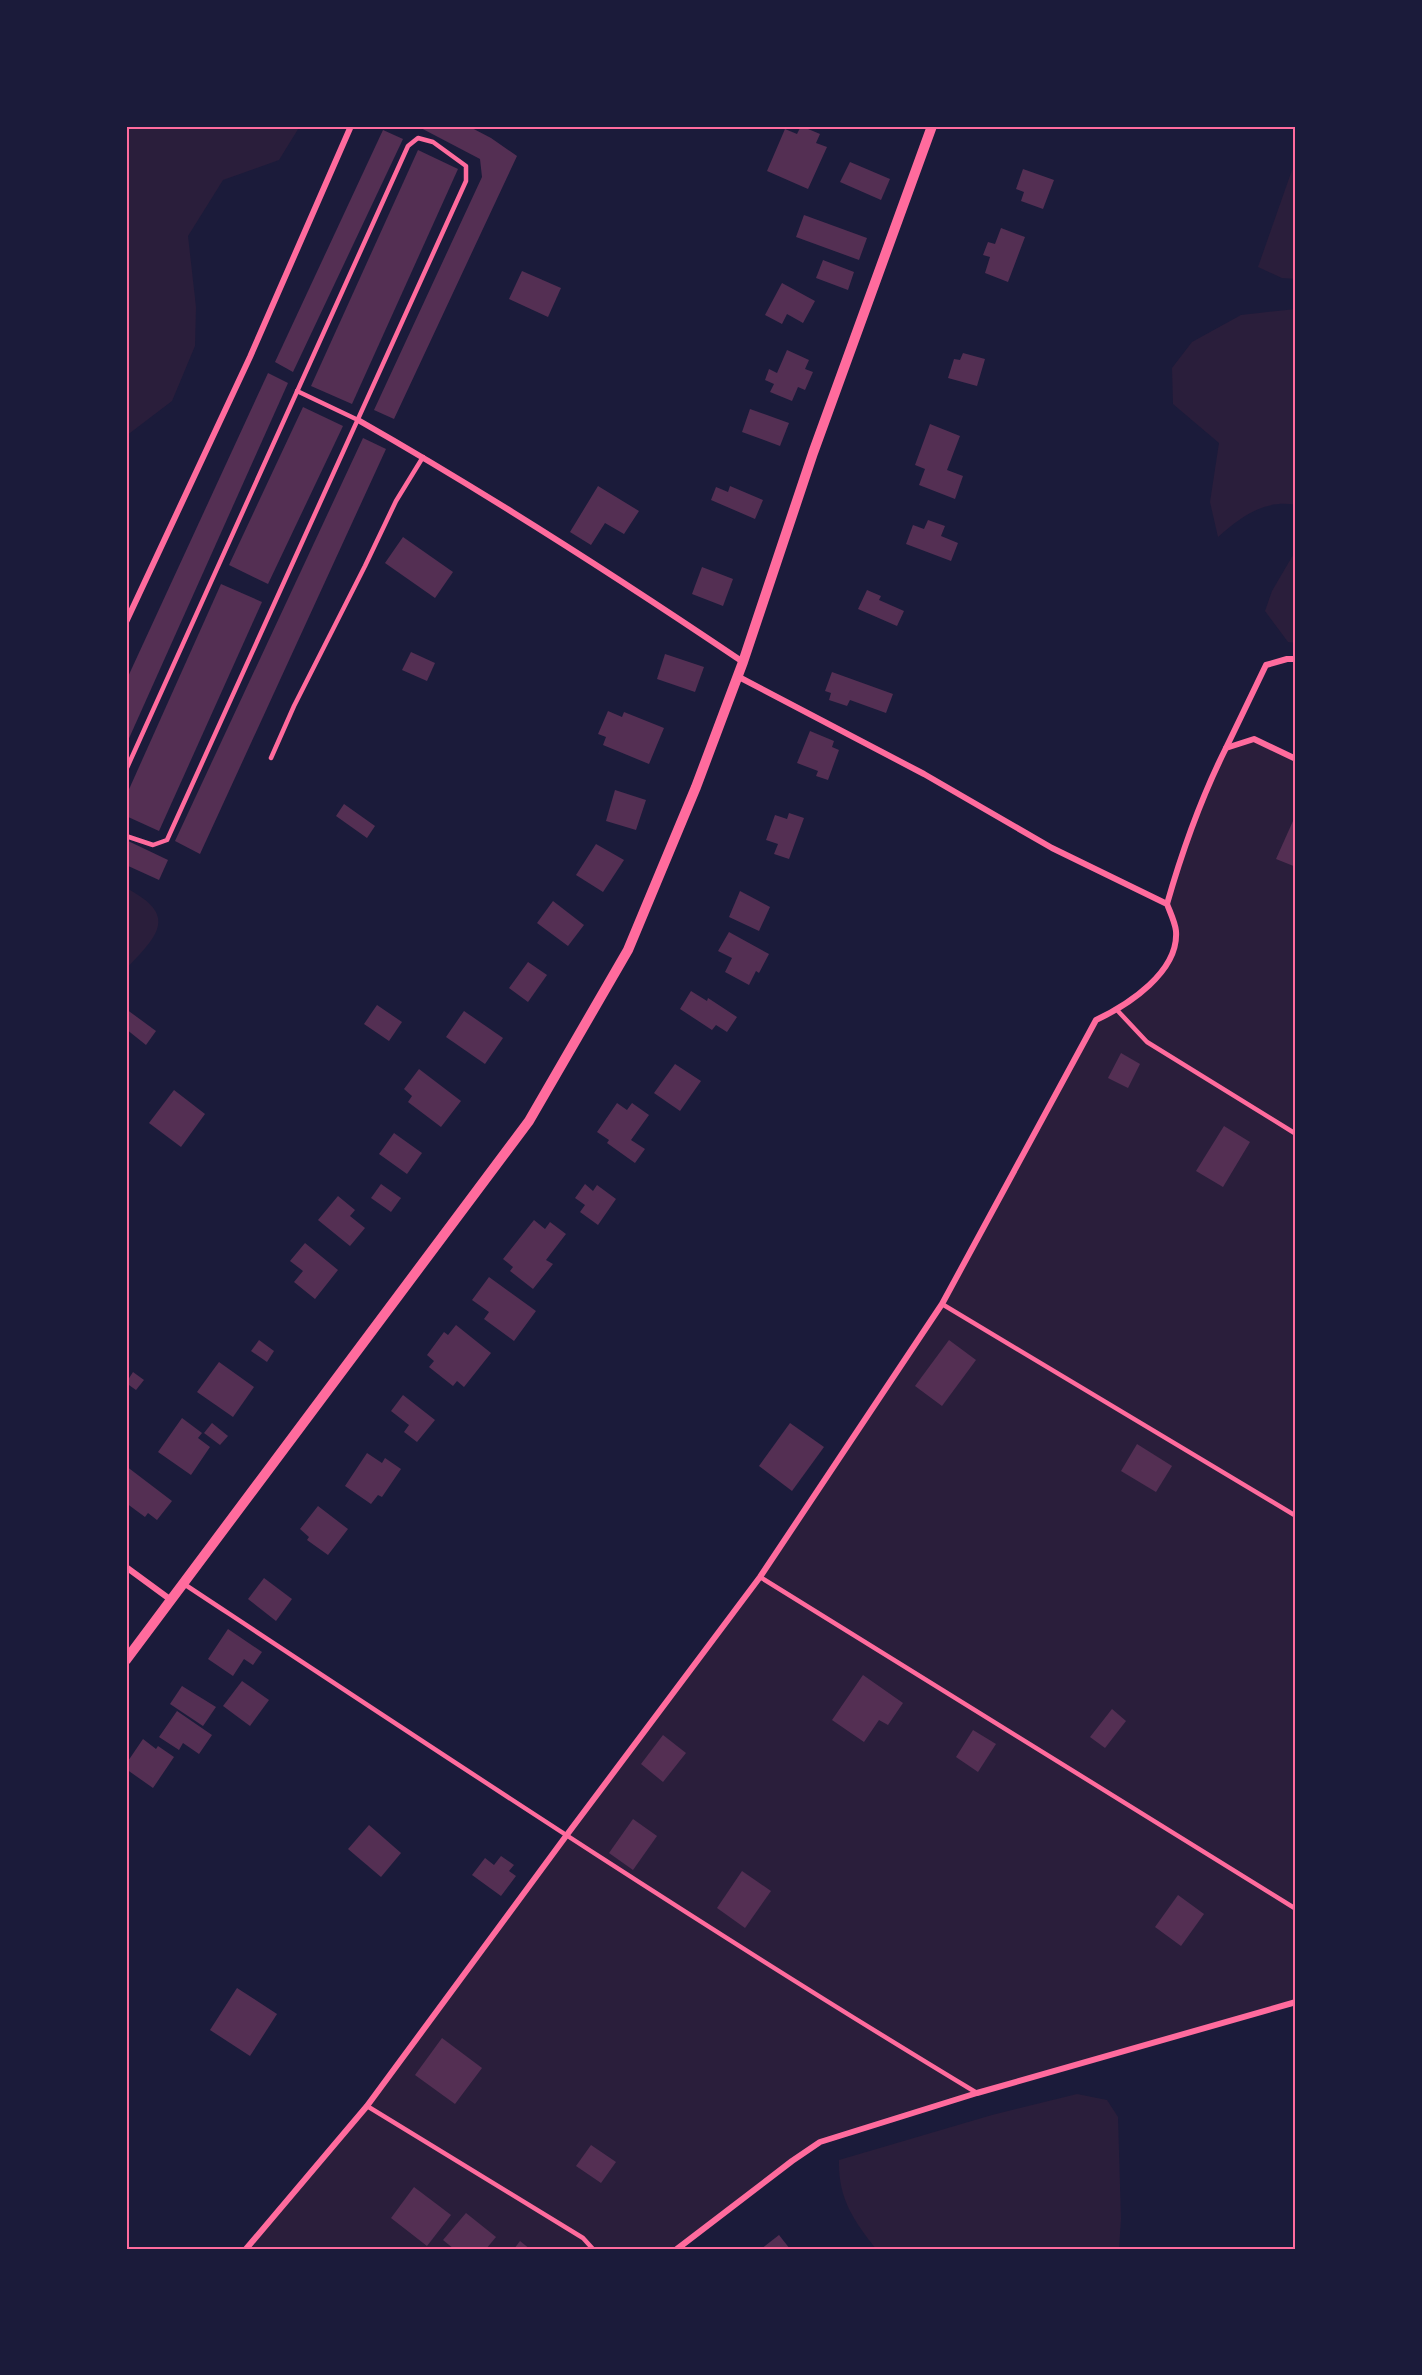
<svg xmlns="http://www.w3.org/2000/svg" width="1422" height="2375" font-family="Helvetica,sans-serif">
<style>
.green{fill:#2a1e3b}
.building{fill:#542f53}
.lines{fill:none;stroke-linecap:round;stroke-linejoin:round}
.service{stroke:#ff6b9d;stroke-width:4.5}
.minor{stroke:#ff6b9d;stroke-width:6}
.tertiary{stroke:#ff6b9d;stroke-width:10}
.neatline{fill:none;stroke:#ff6b9d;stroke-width:2}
</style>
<rect width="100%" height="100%" fill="#1b1b3a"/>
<g class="green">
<polygon points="126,126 300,126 279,160 223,180 188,236 196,307 195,346 172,401 126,436"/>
<polygon points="1296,168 1296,279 1282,278 1258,267 1292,170"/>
<path d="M1296 309V505C1264 499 1241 517 1218 537L1210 502 1219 443 1173 404 1172 368 1192 342 1241 315Z"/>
<polygon points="1296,550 1296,643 1288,642 1265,611 1272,591"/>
<polygon points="1254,739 1296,759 1296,2002 977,2093 820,2142 677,2249 246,2249 367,2106 760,1577 942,1304 1096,1020 1147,988 1172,959 1176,930 1167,904 1183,846 1226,748"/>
<path d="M126 888C180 916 157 936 126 969Z"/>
<path d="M1077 2094 1107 2100 1118 2117 1121 2219 1119 2249H876C853 2220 838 2198 839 2160L992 2115Z"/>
</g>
<g class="building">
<polygon points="417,126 468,126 491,138 517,156 394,419 374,410 482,177 480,159"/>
<polygon points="801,126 820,134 816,143 827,147 808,189 767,171 785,129 797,134"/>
<polygon points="383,130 403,139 293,372 275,362"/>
<polygon points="418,150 458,169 352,404 311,386"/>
<polygon points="850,162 890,179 881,200 840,182"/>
<polygon points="1023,169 1054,180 1043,209 1021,201 1024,192 1016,189"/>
<polygon points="804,215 867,238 859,260 796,237"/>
<polygon points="1001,228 1025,237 1008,282 985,273 990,257 983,255 988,242 995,244"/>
<polygon points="823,260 854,272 848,290 816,278"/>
<polygon points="522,271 561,288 548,317 509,299"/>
<polygon points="782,283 815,301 803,323 787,314 782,324 765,315"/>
<polygon points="787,350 809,360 805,369 813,372 805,390 798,387 792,401 770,392 774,384 765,380 769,369 777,373"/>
<polygon points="963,353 985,359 977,386 948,378 954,359 960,360"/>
<polygon points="268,373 288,383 126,745 126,681"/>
<polygon points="303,407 343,426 268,584 229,565"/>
<polygon points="750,409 789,423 780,446 742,432"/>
<polygon points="930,424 960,436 947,470 963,476 955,499 919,485 925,469 915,465"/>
<polygon points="363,438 386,449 200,854 175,841"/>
<polygon points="598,486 639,511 624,534 605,523 591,545 570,532"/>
<polygon points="730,486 763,500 755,519 711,500 716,487 728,492"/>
<polygon points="928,520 945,526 941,536 958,543 951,561 906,544 913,525 924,529"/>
<polygon points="403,537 453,572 435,598 385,563"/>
<polygon points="702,567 733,579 723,606 692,594"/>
<polygon points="221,584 262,602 159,831 126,816 126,796"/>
<polygon points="867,590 881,596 879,600 904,611 897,626 858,609"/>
<polygon points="411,652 435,663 427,681 402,670"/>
<polygon points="665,654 704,667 695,692 657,679"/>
<polygon points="832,672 893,694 886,713 850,700 847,706 829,700 831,693 825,691"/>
<polygon points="608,711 622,717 624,712 664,728 649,764 603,745 606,737 598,734"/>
<polygon points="810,731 834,741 832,747 839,750 828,780 816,776 818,771 797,763"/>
<polygon points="615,790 646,800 636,830 606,821"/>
<polygon points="344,804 375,826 367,838 336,816"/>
<polygon points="789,813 804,818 789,859 774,854 778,844 766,840 775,815 787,819"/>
<polygon points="1293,821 1296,823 1296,867 1276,859"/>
<polygon points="126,840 168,860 159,880 126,865"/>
<polygon points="596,844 624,860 603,892 576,875"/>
<polygon points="740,891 770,907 759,931 729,917"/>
<polygon points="553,901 584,925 568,946 537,923"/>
<polygon points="729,932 769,954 759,973 756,971 749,985 725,972 732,958 718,951"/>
<polygon points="528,962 547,975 528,1002 509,988"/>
<polygon points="691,991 707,1001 708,998 737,1017 727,1032 716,1025 712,1030 680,1009"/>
<polygon points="377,1005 402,1022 389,1041 364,1024"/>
<polygon points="126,1009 156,1031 146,1045 126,1029"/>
<polygon points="464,1011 503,1038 485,1064 446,1037"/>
<polygon points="1121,1053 1140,1064 1128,1088 1108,1078"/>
<polygon points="675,1064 701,1081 680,1111 654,1093"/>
<polygon points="419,1069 461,1101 441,1127 408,1102 412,1096 404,1089"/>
<polygon points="174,1090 205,1114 181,1147 149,1123"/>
<polygon points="617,1103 627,1110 632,1103 649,1115 631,1140 645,1149 635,1163 607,1143 609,1140 597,1132"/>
<polygon points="1224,1126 1250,1142 1223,1187 1196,1171"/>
<polygon points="394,1133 422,1153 407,1174 379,1154"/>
<polygon points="381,1184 401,1198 391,1212 371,1198"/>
<polygon points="585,1184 593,1191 597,1185 616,1199 598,1225 580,1212 585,1205 575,1198"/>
<polygon points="338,1196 355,1210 350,1216 365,1228 350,1246 318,1220"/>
<polygon points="534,1220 545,1229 550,1222 566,1234 546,1260 553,1264 533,1289 510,1271 513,1267 503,1259"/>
<polygon points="305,1243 338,1270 315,1299 294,1282 303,1271 290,1261"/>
<polygon points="489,1277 536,1311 514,1341 484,1319 489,1312 472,1300"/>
<polygon points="456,1325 491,1353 464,1387 457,1381 453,1386 429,1367 434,1361 427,1355 444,1332 448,1335"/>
<polygon points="259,1340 274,1351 267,1362 251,1351"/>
<polygon points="949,1340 976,1360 942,1406 915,1386"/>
<polygon points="219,1362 254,1387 233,1417 197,1392"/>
<polygon points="133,1372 144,1380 136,1390 126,1383"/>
<polygon points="403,1395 435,1420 417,1442 404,1432 409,1425 391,1411"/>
<polygon points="182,1418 202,1433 198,1438 210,1447 191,1475 158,1452"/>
<polygon points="212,1423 228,1436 220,1445 204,1433"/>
<polygon points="790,1423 824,1447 792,1491 759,1466"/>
<polygon points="1137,1444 1172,1466 1156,1492 1121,1471"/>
<polygon points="367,1453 382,1463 385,1458 401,1469 382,1497 378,1495 371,1504 345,1486"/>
<polygon points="126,1466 172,1501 157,1520 148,1513 145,1517 126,1503"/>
<polygon points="318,1506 348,1529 328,1555 307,1540 309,1537 300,1529"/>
<polygon points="264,1578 292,1599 276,1621 248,1599"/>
<polygon points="228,1629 262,1652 253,1665 244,1659 233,1676 208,1659"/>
<polygon points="863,1675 903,1703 888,1725 879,1720 864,1742 832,1720"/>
<polygon points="242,1681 269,1700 250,1726 223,1706"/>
<polygon points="182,1686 216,1707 203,1726 170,1704"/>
<polygon points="1112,1709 1126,1721 1105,1748 1090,1737"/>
<polygon points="177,1711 212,1735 199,1754 183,1743 179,1750 159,1737"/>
<polygon points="973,1730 996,1744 978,1772 956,1757"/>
<polygon points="663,1735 686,1753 663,1782 641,1764"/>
<polygon points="143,1739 156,1749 158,1746 174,1757 153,1788 126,1769 126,1764"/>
<polygon points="633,1819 657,1836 633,1870 609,1853"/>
<polygon points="369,1825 401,1853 381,1877 348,1849"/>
<polygon points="501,1856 514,1865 509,1871 516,1876 501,1896 472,1875 485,1858 494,1865"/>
<polygon points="742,1871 771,1891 745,1928 717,1908"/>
<polygon points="1178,1895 1204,1914 1181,1946 1155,1927"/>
<polygon points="237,1988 277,2014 250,2056 210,2030"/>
<polygon points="442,2038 482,2068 455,2104 415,2075"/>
<polygon points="591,2145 616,2162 601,2183 576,2166"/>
<polygon points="414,2187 451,2215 427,2246 391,2218"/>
<polygon points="466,2213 496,2237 486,2249 454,2249 443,2240"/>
<polygon points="779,2235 790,2249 761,2249"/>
<polygon points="520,2241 530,2249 514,2249"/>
</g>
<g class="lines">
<g class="service">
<polyline points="297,391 358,420"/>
<polyline points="271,758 294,706 365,566 396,501 423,457"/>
<polyline points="126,770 408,146 418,138 433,142 466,166 466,181 167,840 153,845 126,836"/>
<polyline points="1117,1010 1147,1042 1296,1134"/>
<polyline points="942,1304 1296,1516"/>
<polyline points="760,1577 1296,1909"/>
<path d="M184 1584C446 1757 708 1931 977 2093"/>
<polyline points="367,2106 583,2238 593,2249"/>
</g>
<g class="minor">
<path d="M358 420C490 495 617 577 743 662"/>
<polyline points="126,622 250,357 351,126"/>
<polyline points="1226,748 1266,665 1287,659 1296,659"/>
<path d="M1167 904C1183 848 1200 800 1226 748L1254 739 1296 759"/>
<polyline points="126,1567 171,1600"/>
<path d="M246 2249 367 2106 566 1836 760 1577 942 1304 1096 1020C1128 1005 1179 972 1176 931 1175 922 1170 912 1167 904L1052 848 924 774 737 676"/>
<polyline points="677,2249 792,2161 820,2142 977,2093 1296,2002"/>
</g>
<polyline class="tertiary" points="126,1660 529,1121 628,950 696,787 743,662 813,453 932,126"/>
</g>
<rect width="1422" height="2375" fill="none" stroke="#1b1b3a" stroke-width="255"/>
<rect x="128" y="128" width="1166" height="2120" class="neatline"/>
</svg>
